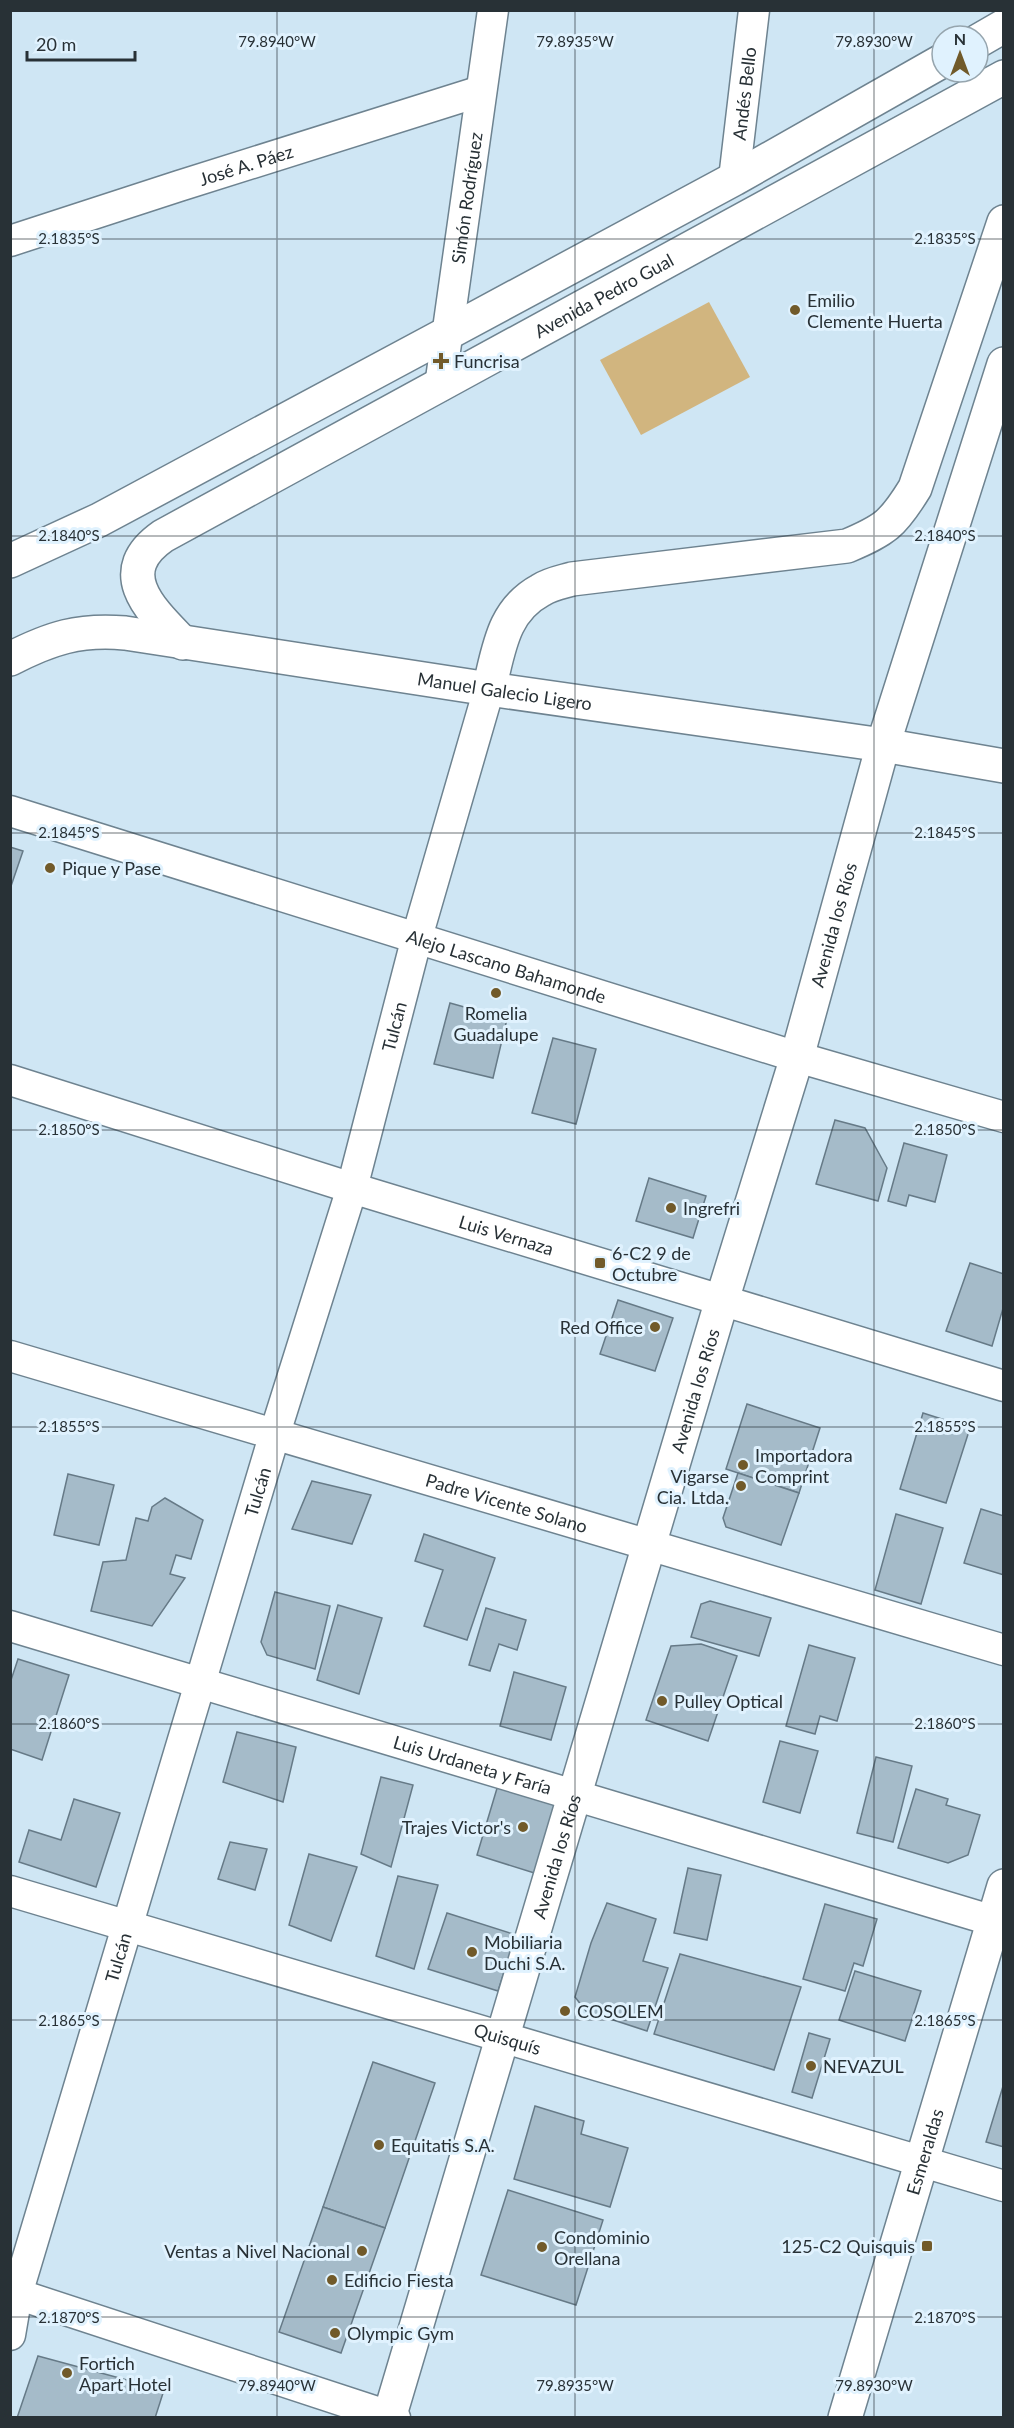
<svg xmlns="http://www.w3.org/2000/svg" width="1014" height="2428" font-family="Lato,sans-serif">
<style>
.green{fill:#d1b57f}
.building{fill:#a5bbc9;stroke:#667a87;stroke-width:1.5}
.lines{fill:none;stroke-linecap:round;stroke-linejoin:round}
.minor-casing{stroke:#6e8390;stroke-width:33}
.tertiary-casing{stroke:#6e8390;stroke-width:36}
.secondary-casing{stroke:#6e8390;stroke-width:36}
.minor{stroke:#fff;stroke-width:30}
.tertiary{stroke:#fff;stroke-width:33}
.secondary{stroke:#fff;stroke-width:33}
.ticks{fill:none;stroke:#283136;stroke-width:1.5;stroke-opacity:0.45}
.poi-dot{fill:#715a2a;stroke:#e0f2fe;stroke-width:2}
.labels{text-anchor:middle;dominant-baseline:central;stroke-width:6;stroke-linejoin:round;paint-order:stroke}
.street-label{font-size:18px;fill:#283136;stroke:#e0f2fe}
.poi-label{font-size:18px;fill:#283136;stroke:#e0f2fe;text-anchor:start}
.ticks-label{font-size:15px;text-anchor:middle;fill:#283136;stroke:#e0f2fe;stroke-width:6;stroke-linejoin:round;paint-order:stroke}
</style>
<rect width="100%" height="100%" fill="#cfe6f4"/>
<polygon class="green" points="709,302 750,377 641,435 600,360"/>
<g class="building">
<polygon points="10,847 23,851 10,889"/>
<polygon points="450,1003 507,1019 493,1078 434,1064"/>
<polygon points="553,1038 596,1049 576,1124 532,1113"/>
<polygon points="835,1120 865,1128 887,1168 878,1201 816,1184"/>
<polygon points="904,1143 947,1155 935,1202 909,1195 906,1206 888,1201"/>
<polygon points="649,1178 706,1196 693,1238 636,1221"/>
<polygon points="970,1263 1004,1274 1004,1305 992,1346 946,1331"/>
<polygon points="618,1300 673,1318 655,1371 600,1354"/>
<polygon points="747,1404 820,1428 799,1493 726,1469"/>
<polygon points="923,1413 970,1428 946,1503 900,1489"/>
<polygon points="738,1473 799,1493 781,1545 726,1527 723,1518"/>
<polygon points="68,1474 114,1485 99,1545 54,1535"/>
<polygon points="312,1481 371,1495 352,1544 292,1529"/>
<polygon points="165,1498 203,1520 191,1559 176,1555 170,1574 185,1578 152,1626 91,1611 103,1562 126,1560 136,1518 148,1521 152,1507"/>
<polygon points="981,1509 1004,1516 1004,1575 964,1563"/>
<polygon points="896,1514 943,1528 921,1604 875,1590"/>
<polygon points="424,1534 495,1558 467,1640 424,1626 443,1570 415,1561"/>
<polygon points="275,1592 330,1606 315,1669 267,1655 261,1642"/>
<polygon points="710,1601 771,1618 759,1656 691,1637 701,1604"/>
<polygon points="338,1605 382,1618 359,1694 317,1680"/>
<polygon points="486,1608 526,1620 517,1650 499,1644 490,1671 469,1665"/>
<polygon points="701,1644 737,1656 708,1741 646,1720 671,1646"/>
<polygon points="809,1645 855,1658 837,1721 820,1716 815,1734 786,1726"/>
<polygon points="18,1659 69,1675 42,1760 10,1749 10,1683"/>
<polygon points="514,1672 566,1687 551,1740 500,1726"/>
<polygon points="237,1732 296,1747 283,1802 223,1782"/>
<polygon points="780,1741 818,1751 800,1813 763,1802"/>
<polygon points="876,1757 912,1766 893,1842 857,1833"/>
<polygon points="381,1777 413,1785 391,1867 361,1854"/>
<polygon points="498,1785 566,1805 544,1876 477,1855"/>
<polygon points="916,1789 948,1799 946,1805 980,1815 968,1855 948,1863 898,1848"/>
<polygon points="74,1799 120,1813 96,1887 19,1862 29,1830 61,1840"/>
<polygon points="230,1842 267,1849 255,1890 218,1879"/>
<polygon points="309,1854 357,1867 331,1941 289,1925"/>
<polygon points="688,1868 721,1875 707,1940 674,1933"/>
<polygon points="398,1876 438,1885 414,1969 376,1956"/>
<polygon points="607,1903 656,1919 643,1961 668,1968 647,2031 586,2011 575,1997 591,1943"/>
<polygon points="825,1904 877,1919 863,1966 854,1963 845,1991 803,1979"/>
<polygon points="447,1913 516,1935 498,1991 428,1969"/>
<polygon points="680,1954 801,1987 774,2070 654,2034"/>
<polygon points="855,1971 921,1991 905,2041 839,2020"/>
<polygon points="809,2033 830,2039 812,2098 792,2092"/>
<polygon points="373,2062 435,2083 385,2228 323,2207"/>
<polygon points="1004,2083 1004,2147 986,2142"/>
<polygon points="535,2106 584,2121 581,2134 628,2148 610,2207 514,2179"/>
<polygon points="508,2190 603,2220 576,2305 481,2275"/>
<polygon points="323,2207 385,2228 341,2353 279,2332"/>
<polygon points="38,2356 164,2390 155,2418 17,2418"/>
</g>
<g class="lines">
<g class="minor-casing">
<g id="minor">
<path id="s1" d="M734 179 754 10"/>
<path id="s2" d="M10 241 179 186 481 91"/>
<path id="s3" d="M440 386 493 10"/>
<path id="s4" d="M10 811 797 1057 1004 1117"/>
<path id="s5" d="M10 1080 352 1188 1004 1386"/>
<path id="s6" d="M10 1356 1004 1650"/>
<path id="s7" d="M10 1626 1004 1924"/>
<path id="s8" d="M10 1891 1004 2186"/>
<polyline points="17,2294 395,2418"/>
<path id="s9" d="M10 2335 17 2294 275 1433 352 1188 417 937 489 689"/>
</g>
</g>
<g class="tertiary-casing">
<g id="tertiary">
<polyline points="978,41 1004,26"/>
<polyline points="10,561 99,520 446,334 734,179 942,61"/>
<path id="s10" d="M183 643C152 611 110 573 163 536L1004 77"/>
<path d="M489 689C499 650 502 611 541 590 550 584 562 582 572 579L847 546C885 530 893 524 915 488L1004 222"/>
</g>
</g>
<g class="secondary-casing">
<g id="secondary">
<path id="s11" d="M10 659C51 638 79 629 125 633L489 689 883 745 1004 766"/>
<path id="s12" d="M389 2418 722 1300 797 1057 883 745 1004 364"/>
<path id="s13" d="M845 2418 1004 1886"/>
</g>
</g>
<use href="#minor" class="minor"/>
<use href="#tertiary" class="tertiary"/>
<use href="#secondary" class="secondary"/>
</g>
<path class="ticks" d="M277 10V2418M575 10V2418M874 10V2418M10 239H1004M10 536H1004M10 833H1004M10 1130H1004M10 1427H1004M10 1724H1004M10 2020H1004M10 2317H1004"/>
<g class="poi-dot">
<circle cx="795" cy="310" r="6"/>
<path d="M438 352h6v6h6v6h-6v6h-6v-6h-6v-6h6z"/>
<circle cx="50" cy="868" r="6"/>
<circle cx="496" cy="993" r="6"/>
<circle cx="671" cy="1208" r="6"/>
<rect x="594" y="1257" width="12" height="12" rx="3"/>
<circle cx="655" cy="1327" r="6"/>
<circle cx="743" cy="1465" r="6"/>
<circle cx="741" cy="1486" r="6"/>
<circle cx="662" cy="1701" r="6"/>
<circle cx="523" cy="1827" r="6"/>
<circle cx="472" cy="1952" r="6"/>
<circle cx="565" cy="2011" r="6"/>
<circle cx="811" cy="2066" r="6"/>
<circle cx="379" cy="2145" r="6"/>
<rect x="921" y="2240" width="12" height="12" rx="3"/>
<circle cx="542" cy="2247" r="6"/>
<circle cx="362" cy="2251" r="6"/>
<circle cx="332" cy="2280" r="6"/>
<circle cx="335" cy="2333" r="6"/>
<circle cx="67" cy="2373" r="6"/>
</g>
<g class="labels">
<g class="street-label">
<text stroke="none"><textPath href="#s1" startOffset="86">Andés Bello</textPath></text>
<text stroke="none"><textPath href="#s2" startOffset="248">José A. Páez</textPath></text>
<text stroke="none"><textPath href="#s3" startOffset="190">Simón Rodríguez</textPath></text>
<text stroke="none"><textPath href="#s10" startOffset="634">Avenida Pedro Gual</textPath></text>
<text stroke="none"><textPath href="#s11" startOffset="504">Manuel Galecio Ligero</textPath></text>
<text stroke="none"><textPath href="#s12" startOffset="1558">Avenida los Ríos</textPath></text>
<text stroke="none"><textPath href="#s4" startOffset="520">Alejo Lascano Bahamonde</textPath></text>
<text stroke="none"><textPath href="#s9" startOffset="1364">Tulcán</textPath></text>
<text stroke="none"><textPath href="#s5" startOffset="520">Luis Vernaza</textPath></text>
<text stroke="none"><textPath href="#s12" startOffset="1072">Avenida los Ríos</textPath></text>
<text stroke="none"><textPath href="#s9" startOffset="879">Tulcán</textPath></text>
<text stroke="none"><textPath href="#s6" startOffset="518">Padre Vicente Solano</textPath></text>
<text stroke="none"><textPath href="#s7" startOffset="483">Luis Urdaneta y Faría</textPath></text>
<text stroke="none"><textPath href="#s12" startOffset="586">Avenida los Ríos</textPath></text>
<text stroke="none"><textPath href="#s9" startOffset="393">Tulcán</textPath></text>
<text stroke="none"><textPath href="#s8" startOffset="519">Quisquís</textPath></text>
<text stroke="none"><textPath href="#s13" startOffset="278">Esmeraldas</textPath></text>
</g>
<g class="poi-label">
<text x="807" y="300">Emilio<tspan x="807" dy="21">Clemente Huerta</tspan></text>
<text x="454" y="361">Funcrisa</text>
<text x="62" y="868">Pique y Pase</text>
<text x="496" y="1013" text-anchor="middle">Romelia<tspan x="496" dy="21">Guadalupe</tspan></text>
<text x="683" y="1208">Ingrefri</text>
<text x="612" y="1253">6-C2 9 de<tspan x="612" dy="21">Octubre</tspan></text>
<text x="643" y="1327" text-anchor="end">Red Office</text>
<text x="755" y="1455">Importadora<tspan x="755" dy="21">Comprint</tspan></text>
<text x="729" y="1476" text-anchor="end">Vigarse<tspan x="729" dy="21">Cia. Ltda.</tspan></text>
<text x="674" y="1701">Pulley Optical</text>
<text x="511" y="1827" text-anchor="end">Trajes Victor's</text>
<text x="484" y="1942">Mobiliaria<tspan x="484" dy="21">Duchi S.A.</tspan></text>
<text x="577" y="2011">COSOLEM</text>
<text x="823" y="2066">NEVAZUL</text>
<text x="391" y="2145">Equitatis S.A.</text>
<text x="554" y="2237">Condominio<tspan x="554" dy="21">Orellana</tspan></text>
<text x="915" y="2246" text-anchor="end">125-C2 Quisquis</text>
<text x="350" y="2251" text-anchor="end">Ventas a Nivel Nacional</text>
<text x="344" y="2280">Edificio Fiesta</text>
<text x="347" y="2333">Olympic Gym</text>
<text x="79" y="2363">Fortich<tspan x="79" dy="21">Apart Hotel</tspan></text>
</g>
</g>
<g class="ticks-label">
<text x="277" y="47">79.8940°W</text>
<text x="575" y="47">79.8935°W</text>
<text x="874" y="47">79.8930°W</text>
<text x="69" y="244">2.1835°S</text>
<text x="945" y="244">2.1835°S</text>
<text x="69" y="541">2.1840°S</text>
<text x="945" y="541">2.1840°S</text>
<text x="69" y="838">2.1845°S</text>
<text x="945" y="838">2.1845°S</text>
<text x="69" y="1135">2.1850°S</text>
<text x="945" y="1135">2.1850°S</text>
<text x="69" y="1432">2.1855°S</text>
<text x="945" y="1432">2.1855°S</text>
<text x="69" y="1729">2.1860°S</text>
<text x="945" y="1729">2.1860°S</text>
<text x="69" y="2026">2.1865°S</text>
<text x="945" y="2026">2.1865°S</text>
<text x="69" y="2323">2.1870°S</text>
<text x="945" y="2323">2.1870°S</text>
<text x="277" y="2391">79.8940°W</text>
<text x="575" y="2391">79.8935°W</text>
<text x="874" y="2391">79.8930°W</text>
</g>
<rect width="1014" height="2428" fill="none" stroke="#283136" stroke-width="24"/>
<g transform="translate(960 54)"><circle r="28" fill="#e0f2fe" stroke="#96a5ae" stroke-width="1.5"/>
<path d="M0-4.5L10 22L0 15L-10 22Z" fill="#715a2a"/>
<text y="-9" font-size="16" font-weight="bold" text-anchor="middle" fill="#283136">N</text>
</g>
<path d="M27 51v9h108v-9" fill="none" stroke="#283136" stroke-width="3"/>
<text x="36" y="51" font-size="18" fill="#283136" stroke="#e0f2fe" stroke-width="4.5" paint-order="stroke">20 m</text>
</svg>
